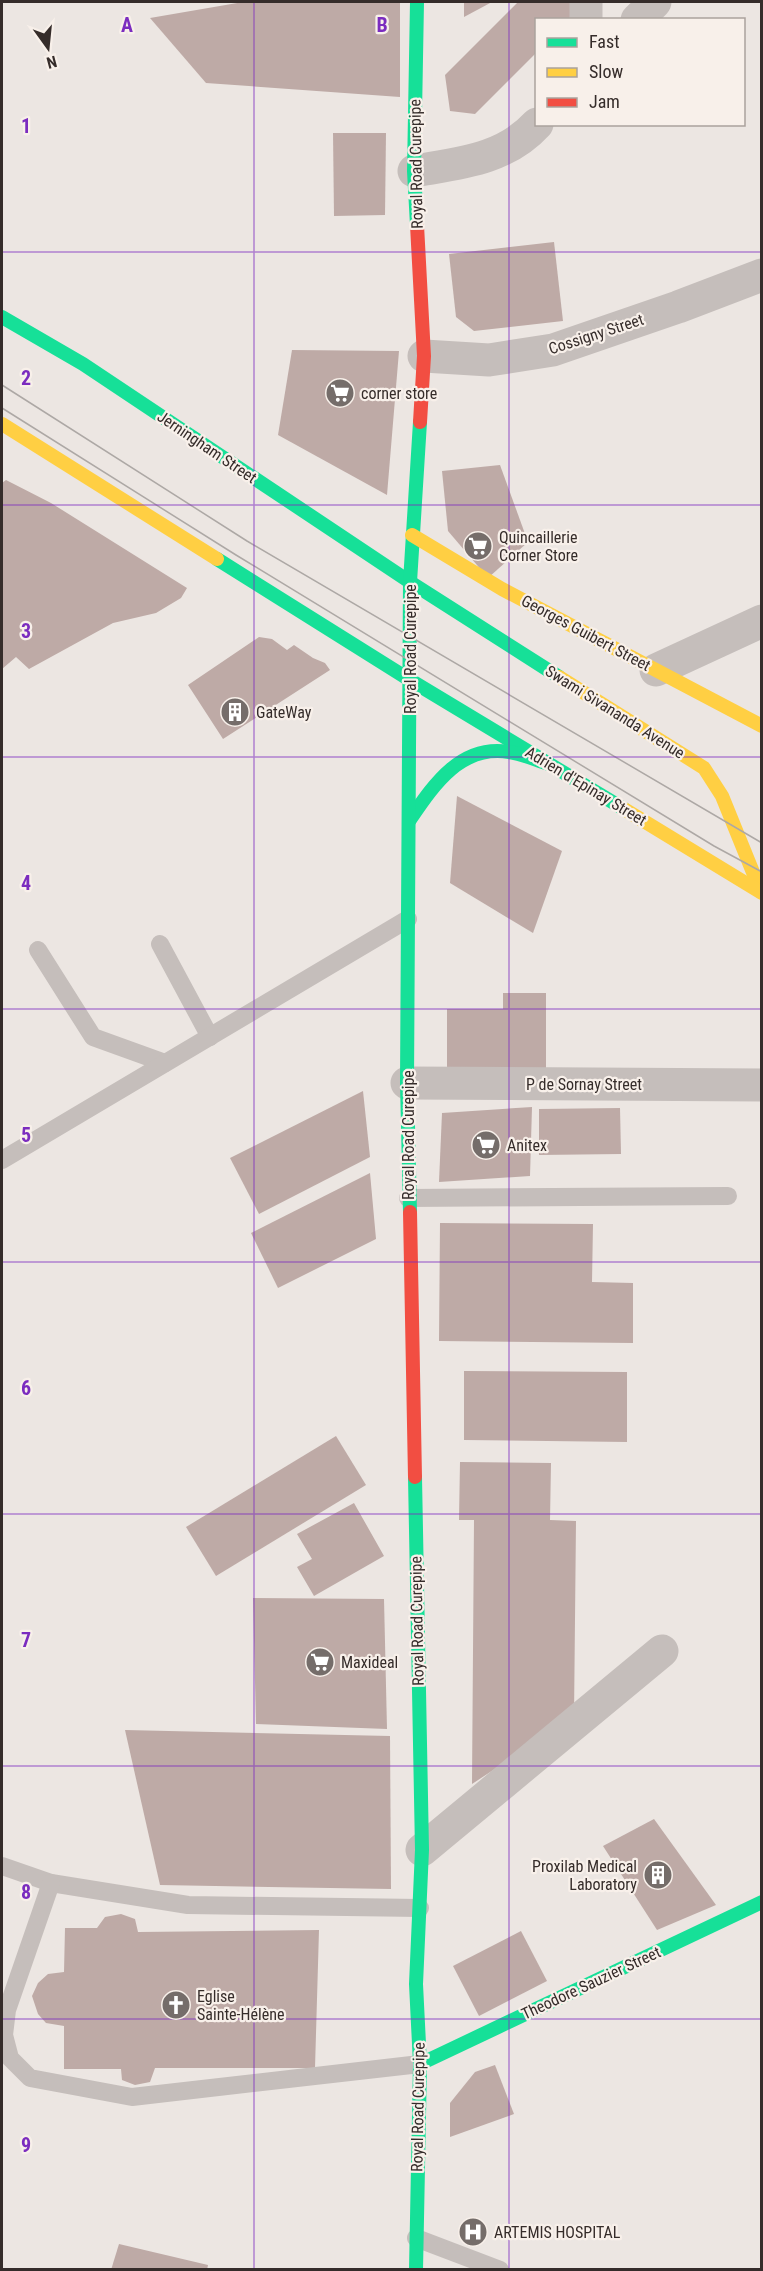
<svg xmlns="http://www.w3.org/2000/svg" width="763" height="2271" font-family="'Roboto Condensed',sans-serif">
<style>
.building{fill:#beaaa6}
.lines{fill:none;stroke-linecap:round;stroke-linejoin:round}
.lane{stroke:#c5bebb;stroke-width:18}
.street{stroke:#c5bebb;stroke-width:33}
.fast{stroke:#16e098;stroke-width:14}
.slow{stroke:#ffcf43;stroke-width:14}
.jam{stroke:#f24e42;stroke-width:14}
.tram{stroke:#ada8a5;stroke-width:1.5}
.grid{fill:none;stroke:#7b2cbf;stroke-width:1.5;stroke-opacity:0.55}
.labels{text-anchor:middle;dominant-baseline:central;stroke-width:4.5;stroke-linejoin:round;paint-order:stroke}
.street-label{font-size:16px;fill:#352c2a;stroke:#f8f0ea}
.poi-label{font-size:16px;fill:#352c2a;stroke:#f8f0ea;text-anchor:start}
.grid-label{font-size:20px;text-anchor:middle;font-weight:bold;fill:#7b2cbf;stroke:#f8f0ea;stroke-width:4.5;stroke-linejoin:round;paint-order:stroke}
</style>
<rect width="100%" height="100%" fill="#ece6e2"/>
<g class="building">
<polygon points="243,2 400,2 400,97 206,83 150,18"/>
<polygon points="464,2 492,2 464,17"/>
<polygon points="518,2 569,2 579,11 570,20 536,20 536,53 475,114 450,111 445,75"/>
<polygon points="333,133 386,133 385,215 334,216"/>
<polygon points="554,242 563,321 474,331 456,317 449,254"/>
<polygon points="292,350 399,351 387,495 278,435"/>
<polygon points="500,465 528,542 488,578 448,531 442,471"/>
<polygon points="6,480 51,503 187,588 181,598 156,613 113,623 29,669 16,657 2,669 2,483"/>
<polygon points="259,637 272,639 287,650 294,645 313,658 325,663 330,670 223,739 188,685"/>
<polygon points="457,796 562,851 533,933 450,883"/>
<polygon points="503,993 546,993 546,1070 447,1070 447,1009 503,1009"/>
<polygon points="363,1091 370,1157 259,1214 230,1158"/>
<polygon points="532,1107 530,1176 439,1182 442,1113"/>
<polygon points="620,1108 621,1154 539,1155 539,1109"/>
<polygon points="370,1173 376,1239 278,1288 251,1233"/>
<polygon points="440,1223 593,1224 592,1282 633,1283 633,1343 439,1341"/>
<polygon points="464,1371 627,1372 627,1442 464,1440"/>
<polygon points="336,1436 366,1485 216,1576 186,1527"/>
<polygon points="460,1462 551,1463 550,1520 576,1521 574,1717 472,1784 474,1520 459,1520"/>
<polygon points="354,1503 384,1556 314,1596 297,1567 312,1559 297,1534"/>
<polygon points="253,1598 384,1599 387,1729 256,1724"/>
<polygon points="125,1730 390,1736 391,1889 160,1885"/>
<polygon points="654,1819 716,1905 657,1930 603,1846"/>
<polygon points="121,1914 135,1919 138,1932 319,1930 315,2068 155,2068 150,2082 135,2085 122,2080 121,2069 64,2069 64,2026 46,2023 38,2014 32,1996 38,1983 48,1974 64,1972 65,1928 97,1928 105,1917"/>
<polygon points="521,1931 547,1981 479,2016 453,1966"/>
<polygon points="495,2065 514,2114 450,2137 450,2103 475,2072"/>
<polygon points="119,2244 208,2265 207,2270 111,2270"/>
</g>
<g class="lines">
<g class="lane">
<polyline points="160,944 210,1037"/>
<polyline points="38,950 93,1037 165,1063"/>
<polyline points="2,1160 408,919"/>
<polyline points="408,1198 728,1196"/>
<polyline points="2,1866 51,1883 188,1905 420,1908"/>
<polyline points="51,1883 7,2010 4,2035 10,2058 30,2078 132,2097 420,2064"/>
<polyline points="416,2238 500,2270"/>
</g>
<g class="street">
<polyline points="586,2 586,20"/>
<polyline points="637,20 655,2"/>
<path d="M414 171C459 163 504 160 537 124"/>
<polyline points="424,356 489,360 553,350 678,307 762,275"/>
<polyline points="656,670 762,621"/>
<polyline points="407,1083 762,1085"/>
<polyline points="422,1850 662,1651"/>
</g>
<g class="fast">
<polyline points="417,225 414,171 417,2"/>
<polyline points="2,317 83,364 410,582 559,677"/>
<polyline points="217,559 410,680 624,809"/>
<path d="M409 821C433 786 460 744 509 752 523 754 536 760 549 764"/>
<polyline points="410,1212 407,1083 410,582 420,422"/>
<polyline points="415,1477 422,1850 416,1984 420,2064 416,2270"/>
<polyline points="420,2064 762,1902"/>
</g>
<g class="slow">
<polyline points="2,424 217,559"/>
<polyline points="412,535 502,589 762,726"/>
<polyline points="559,677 704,768 722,796 761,892"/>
<polyline points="624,809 762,893"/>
</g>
<g class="jam">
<polyline points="417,225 424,356 420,422"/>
<polyline points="410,1212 415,1477"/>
</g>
<g class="tram">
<polyline points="2,385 247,541 762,843"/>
<polyline points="2,408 236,555 714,846 762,872"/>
</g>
</g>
<path class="grid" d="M254 2V2270M509 2V2270M2 252H762M2 505H762M2 757H762M2 1009H762M2 1262H762M2 1514H762M2 1766H762M2 2019H762"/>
<defs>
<g id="supermarket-disc" transform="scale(1.5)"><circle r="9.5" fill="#756d6a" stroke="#f8f0ea"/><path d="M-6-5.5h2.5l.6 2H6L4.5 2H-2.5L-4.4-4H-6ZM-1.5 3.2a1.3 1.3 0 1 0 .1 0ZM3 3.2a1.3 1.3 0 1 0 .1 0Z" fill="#fff"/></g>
<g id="building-disc" transform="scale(1.5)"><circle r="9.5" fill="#756d6a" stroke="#f8f0ea"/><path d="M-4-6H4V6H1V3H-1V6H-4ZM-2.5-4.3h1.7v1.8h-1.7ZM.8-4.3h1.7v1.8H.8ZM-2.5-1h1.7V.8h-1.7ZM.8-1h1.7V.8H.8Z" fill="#fff"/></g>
<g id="church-disc" transform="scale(1.5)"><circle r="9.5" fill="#756d6a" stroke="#f8f0ea"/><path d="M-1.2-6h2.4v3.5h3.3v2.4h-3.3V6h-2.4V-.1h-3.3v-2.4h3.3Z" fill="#fff"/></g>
<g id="hospital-disc" transform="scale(1.5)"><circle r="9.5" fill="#756d6a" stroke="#f8f0ea"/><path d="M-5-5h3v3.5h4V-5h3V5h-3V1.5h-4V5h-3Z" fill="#fff"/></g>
</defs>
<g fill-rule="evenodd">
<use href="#supermarket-disc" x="340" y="393"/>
<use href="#supermarket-disc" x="478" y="546"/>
<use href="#building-disc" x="235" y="712"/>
<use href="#supermarket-disc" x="486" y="1145"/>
<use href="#supermarket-disc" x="320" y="1662"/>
<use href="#building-disc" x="658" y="1875"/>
<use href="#church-disc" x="176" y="2005"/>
<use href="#hospital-disc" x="473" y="2232"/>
</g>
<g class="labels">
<g class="street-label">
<text transform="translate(416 164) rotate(-91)">Royal Road Curepipe</text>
<text transform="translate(596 334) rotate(-18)">Cossigny Street</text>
<text transform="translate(207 447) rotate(34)">Jerningham Street</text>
<text transform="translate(586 633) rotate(28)">Georges Guibert Street</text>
<text transform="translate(410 649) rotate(-90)">Royal Road Curepipe</text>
<text transform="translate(615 712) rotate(32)">Swami Sivananda Avenue</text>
<text transform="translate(586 786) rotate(31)">Adrien d'Epinay Street</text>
<text x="584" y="1084">P de Sornay Street</text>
<text transform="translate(408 1135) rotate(-90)">Royal Road Curepipe</text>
<text transform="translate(417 1621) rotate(-91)">Royal Road Curepipe</text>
<text transform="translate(591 1983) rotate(-25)">Theodore Sauzier Street</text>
<text transform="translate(418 2107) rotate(-89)">Royal Road Curepipe</text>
</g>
<g class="poi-label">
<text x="361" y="393">corner store</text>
<text x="499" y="537">Quincaillerie<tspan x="499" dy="18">Corner Store</tspan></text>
<text x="256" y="712">GateWay</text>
<text x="507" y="1145">Anitex</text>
<text x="341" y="1662">Maxideal</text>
<text x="637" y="1866" text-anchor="end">Proxilab Medical<tspan x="637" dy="18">Laboratory</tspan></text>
<text x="197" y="1996">Eglise<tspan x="197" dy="18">Sainte-Hélène</tspan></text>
<text x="494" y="2232">ARTEMIS HOSPITAL</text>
</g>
</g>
<g class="grid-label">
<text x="127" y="32">A</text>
<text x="382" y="32">B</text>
<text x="26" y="133">1</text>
<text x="26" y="385">2</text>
<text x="26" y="638">3</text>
<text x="26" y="890">4</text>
<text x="26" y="1142">5</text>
<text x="26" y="1395">6</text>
<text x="26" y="1647">7</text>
<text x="26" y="1899">8</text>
<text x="26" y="2152">9</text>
</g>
<rect width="763" height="2271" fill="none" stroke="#352c2a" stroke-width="6"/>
<rect x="535" y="18" width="210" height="108" fill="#f8f0ea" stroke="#aaa29d" stroke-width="1.5"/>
<rect x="547" y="38" width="30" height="9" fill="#16e098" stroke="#aaa29d" stroke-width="1.5"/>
<text x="589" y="48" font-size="18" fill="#352c2a">Fast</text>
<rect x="547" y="68" width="30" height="9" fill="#ffcf43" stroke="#aaa29d" stroke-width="1.5"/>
<text x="589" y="78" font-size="18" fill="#352c2a">Slow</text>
<rect x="547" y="98" width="30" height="9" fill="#f24e42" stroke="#aaa29d" stroke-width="1.5"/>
<text x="589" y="108" font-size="18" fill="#352c2a">Jam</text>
<g transform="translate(48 48) rotate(165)" stroke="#f8f0ea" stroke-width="4.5" paint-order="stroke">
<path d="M0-4.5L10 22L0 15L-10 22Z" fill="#352c2a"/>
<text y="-9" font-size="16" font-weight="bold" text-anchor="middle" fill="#352c2a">N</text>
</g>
</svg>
